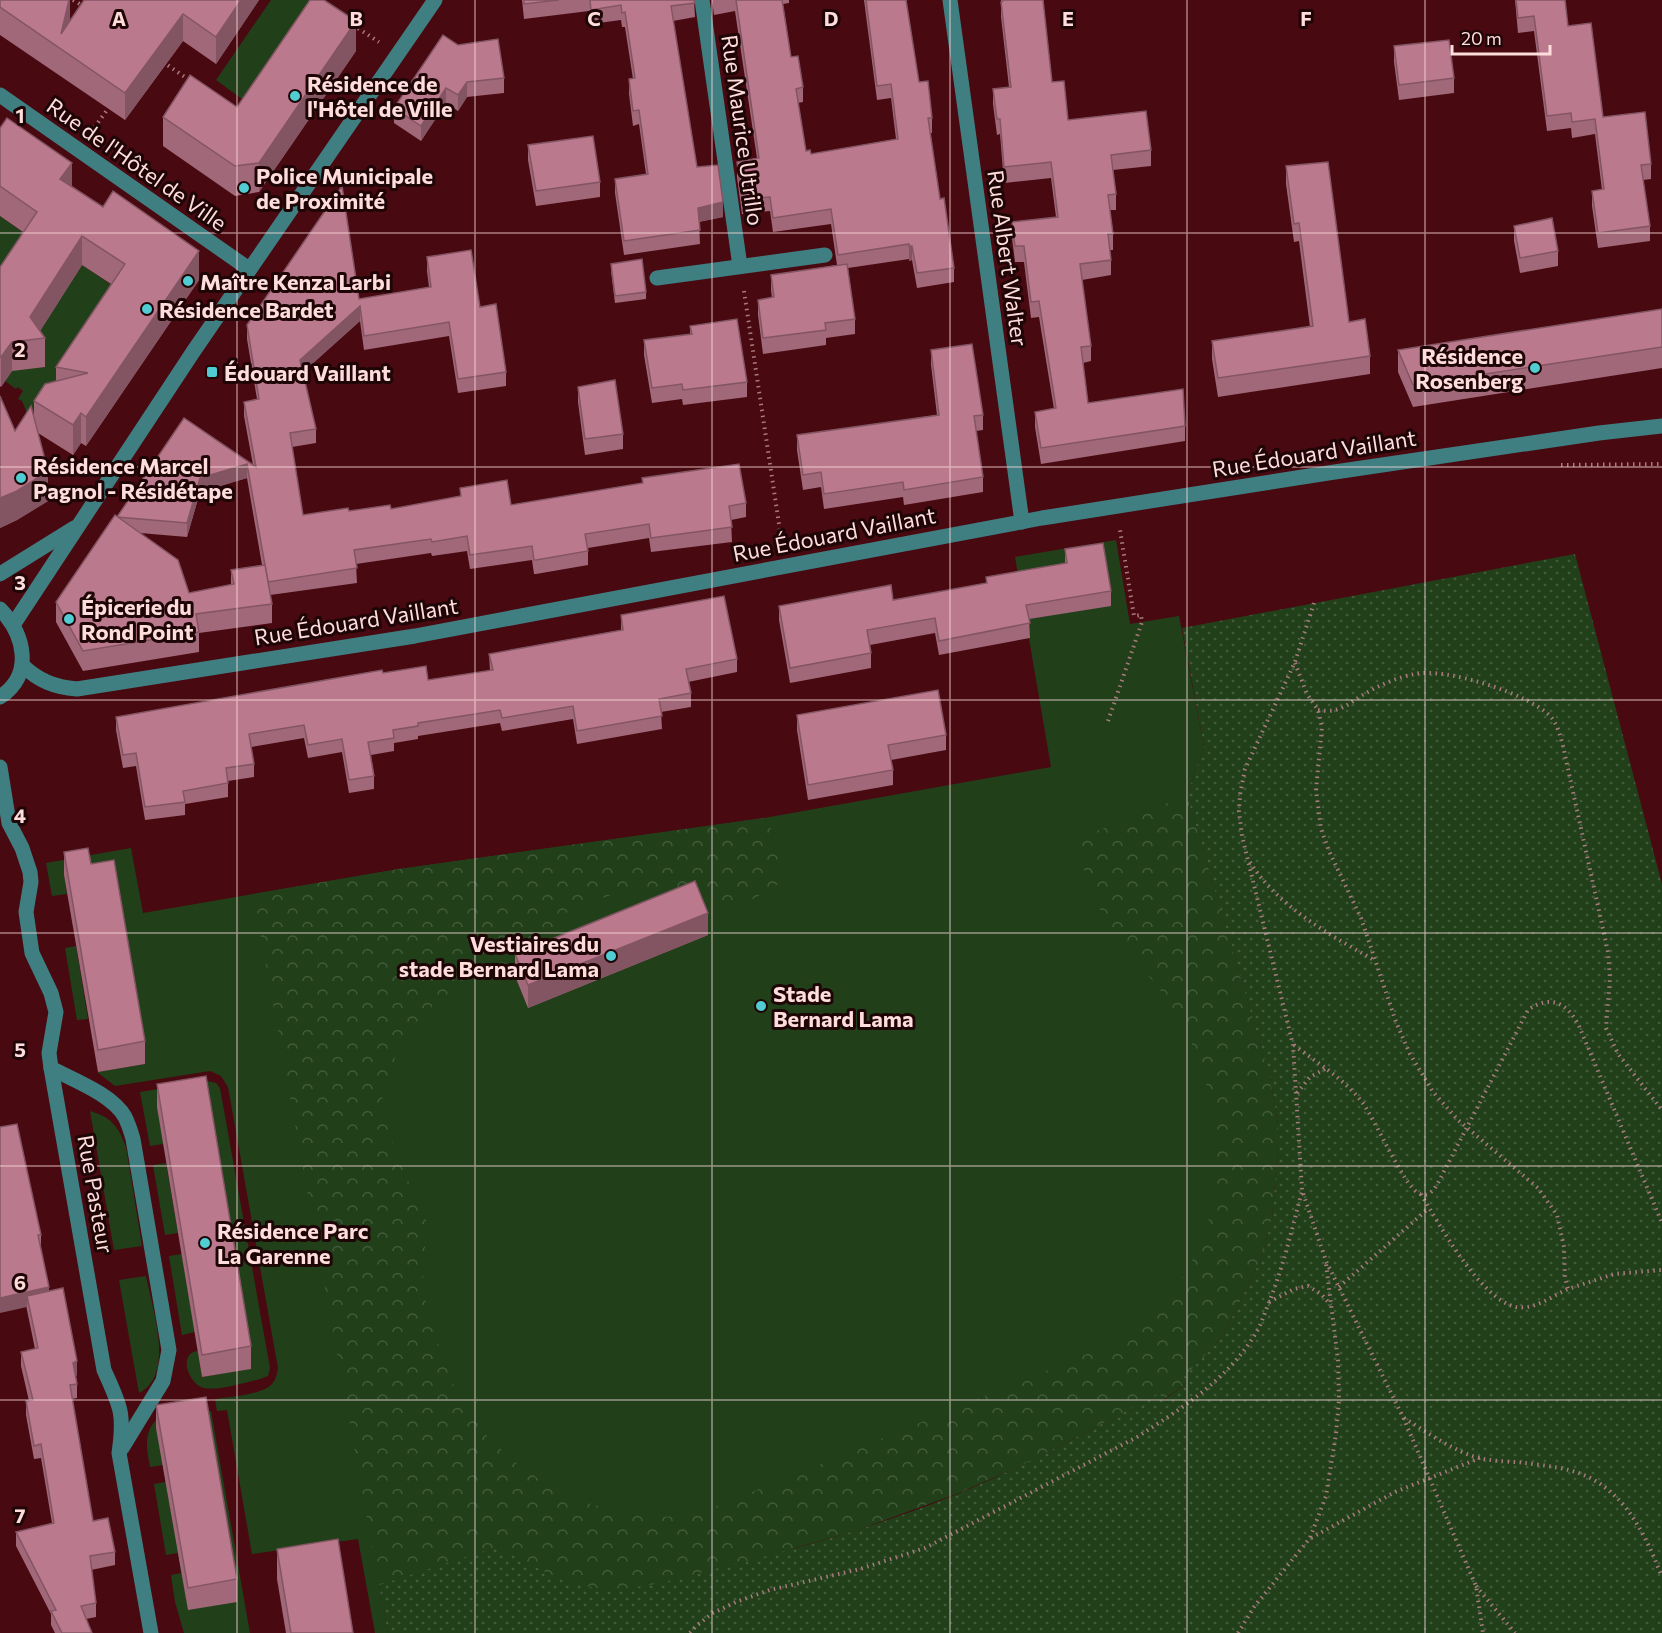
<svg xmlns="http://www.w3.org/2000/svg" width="1662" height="1633" font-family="Commissioner,sans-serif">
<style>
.green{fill:#21401a}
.forest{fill:url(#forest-crowns)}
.park{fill:url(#park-dots)}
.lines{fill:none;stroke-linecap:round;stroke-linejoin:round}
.path{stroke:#a97a7e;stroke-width:4;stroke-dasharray:1.5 4.5;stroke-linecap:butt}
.minor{stroke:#3f7f82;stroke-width:15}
.wall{fill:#a16879;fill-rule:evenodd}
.shaded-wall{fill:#835563}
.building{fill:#bb798d;stroke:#835563;stroke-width:1.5}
.grid{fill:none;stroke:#fedddc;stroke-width:1.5;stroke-opacity:0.55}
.poi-dot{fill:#51ccd3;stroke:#1e0506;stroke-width:2}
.labels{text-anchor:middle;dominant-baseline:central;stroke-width:6;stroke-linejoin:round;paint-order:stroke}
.poi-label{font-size:22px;font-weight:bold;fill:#fedddc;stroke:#1e0506;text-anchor:start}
.street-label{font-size:22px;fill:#fedddc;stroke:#1e0506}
.grid-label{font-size:20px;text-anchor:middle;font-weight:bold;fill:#fedddc;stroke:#1e0506;stroke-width:6;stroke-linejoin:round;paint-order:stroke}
</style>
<defs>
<pattern id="forest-crowns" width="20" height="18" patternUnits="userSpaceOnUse" patternTransform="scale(1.5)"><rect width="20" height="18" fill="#21401a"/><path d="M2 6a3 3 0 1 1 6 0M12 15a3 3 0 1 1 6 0" fill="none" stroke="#425b3b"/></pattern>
<pattern id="park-dots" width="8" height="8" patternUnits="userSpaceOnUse" patternTransform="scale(1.5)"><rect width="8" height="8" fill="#21401a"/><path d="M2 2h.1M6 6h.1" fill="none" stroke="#425b3b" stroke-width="1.8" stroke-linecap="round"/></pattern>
</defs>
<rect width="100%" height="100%" fill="#480911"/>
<g class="green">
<polygon points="271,0 316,0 246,102 216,80"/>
<polygon points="0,216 41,245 0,297"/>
<polygon points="82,265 125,294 34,430 22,401 18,399 23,391 18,387 16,389 5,381"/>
<path d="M1116 540 1130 624 1179 616 1204 747 1187 795 1270 1077 1218 1342 1181 1380 1025 1464 379 1585 388 1633H375L358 1539 252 1554 227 1410 217 1411 215 1399C230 1397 260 1395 271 1385 276 1381 277 1373 278 1368L228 1087 221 1076 210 1071 115 1086 97 1072 145 1064 64 875 67 894 52 896 46 863 131 848 143 913 399 869 764 818 1051 767 1015 557Z"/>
<polygon points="76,946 88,1019 77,1020 65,948"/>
<path d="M207 1081 216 1083 220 1088 270 1368 268 1376 260 1379C246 1382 218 1391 204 1388 189 1385 177 1353 198 1351L202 1377 251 1368 163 1144 150 1146 140 1092Z"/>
<path d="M90 1111C111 1117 118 1126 126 1147L142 1246 114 1250Z"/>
<polygon points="166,1163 178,1233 165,1235 153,1165"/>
<polygon points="182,1254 195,1332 182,1335 169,1256"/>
<path d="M146 1276C152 1308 176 1375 139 1393L119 1280Z"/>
<path d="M211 1411 250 1633H184L175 1602 171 1575 181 1573 157 1428 163 1465 150 1467C147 1450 143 1434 156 1420Z"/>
<polygon points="166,1482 178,1553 166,1555 154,1484"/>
</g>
<path class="forest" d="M1187 795 1270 1077 1278 1125V1147L1272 1219 1264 1248 1260 1261 1226 1330 1218 1342 1181 1380 1184 1385 1163 1400 1159 1394 1025 1464 959 1493 855 1531 795 1548 732 1591 388 1633 253 894 399 869 764 818C781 842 784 854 780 883L753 899 716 903 638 887 582 904 567 912 560 931 552 942 532 957 444 996 421 1017 396 1055 382 1099 395 1152 427 1222 423 1274 425 1299 431 1323 451 1381 483 1432 511 1459 547 1485 570 1497 594 1505 632 1515 658 1517 685 1516 723 1504 1106 1346C1226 1279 1243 1145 1185 1029 1173 1005 1156 983 1137 963 1131 957 1123 952 1116 946 1111 940 1108 928 1105 921 1094 894 1083 868 1072 841Z"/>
<path class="park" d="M1575 554 1662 884V1633H388L379 1585 497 1547C528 1563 561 1584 597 1588 639 1592 683 1577 722 1567 803 1548 884 1524 960 1493 1029 1464 1094 1428 1159 1393L1164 1400 1183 1386 1180 1381 1218 1342 1226 1330 1260 1261 1264 1248 1272 1219 1278 1147V1125L1270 1077 1187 795 1204 747 1182 628Z"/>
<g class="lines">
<g class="path">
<polyline points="73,0 83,6"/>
<polyline points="353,25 379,42"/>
<polyline points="163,62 192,82"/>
<polyline points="91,132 110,106"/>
<polyline points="744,291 782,544"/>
<polyline points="1561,465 1662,464"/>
<polyline points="1314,603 1295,662 1245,769 1240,795 1239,811 1242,836 1293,1045 1302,1190 1326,1261 1403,1417 1476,1586 1483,1633"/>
<polyline points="1295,663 1307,694 1318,710 1322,727 1316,790 1321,829 1329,851 1361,918 1396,1022 1410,1054 1433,1092 1458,1120 1538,1188 1557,1215 1564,1247 1565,1278 1568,1289 1614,1274 1662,1270"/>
<path d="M1318 710C1342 714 1349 702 1368 692 1382 684 1399 677 1415 674 1445 667 1530 694 1551 717 1558 725 1560 736 1563 746L1608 952 1610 978 1606 1028 1618 1054 1662 1110"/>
<polyline points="1108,721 1142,622 1141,615 1134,616 1120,530"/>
<path d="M1250 862C1277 906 1330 935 1374 960"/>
<path d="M1294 1045C1317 1063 1343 1078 1362 1102 1376 1121 1403 1184 1418 1193 1428 1199 1435 1189 1439 1181L1528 1010C1551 994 1567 1003 1579 1026L1662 1223"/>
<polyline points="1297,1093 1310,1077 1325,1069"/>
<path d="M1421 1194C1439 1224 1480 1299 1516 1307 1535 1310 1552 1296 1568 1289"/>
<polyline points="1339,1287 1429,1208"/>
<polyline points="1269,1302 1294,1289 1308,1286 1321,1294 1331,1305"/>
<path d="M1404 1418C1425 1431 1456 1453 1480 1458 1495 1462 1511 1461 1525 1463 1547 1466 1573 1468 1592 1479 1629 1499 1647 1539 1662 1577"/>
<polyline points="1311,1538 1395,1492 1480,1458"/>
<polyline points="1476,1586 1515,1633"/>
<path d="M690 1633 696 1626 713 1613 736 1602 770 1590 860 1569 925 1548 1137 1437C1181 1409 1230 1378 1257 1331 1262 1323 1264 1314 1268 1305 1283 1268 1292 1229 1302 1191"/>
<polyline points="1238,1633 1254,1607 1310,1538 1326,1496 1336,1434 1339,1400 1338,1360 1326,1264"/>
</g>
<g class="minor">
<polyline points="702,0 740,266"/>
<polyline points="950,0 1022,522"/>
<polyline points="0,95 249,269"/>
<polyline points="657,278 825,255"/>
<polyline points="0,574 74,528"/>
<path d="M0 609C25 635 34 675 0 697"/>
<polyline points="13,625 193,352 435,0"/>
<path d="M22 665C39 681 54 687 77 689L415 636 1042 518 1328 473 1599 433 1662 426"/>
<path d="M0 767 9 823 22 848 30 872 31 882 26 912 32 953 51 993 56 1012 49 1053 51 1068 104 1370C120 1406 125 1412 119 1453L151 1633"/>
<path d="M51 1068C73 1080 112 1094 125 1117 128 1123 131 1132 133 1139L169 1350 163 1381 122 1448"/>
</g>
</g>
<g class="wall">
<polygon points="0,0 70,0 70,20 84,0 259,0 216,64 183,41 125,120 0,35"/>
<polygon points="522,0 694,0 695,17 673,21 697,167 723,217 699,222 700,244 624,255 615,193 615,179 646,174 639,124 633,126 629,94 629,79 633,79 625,27 622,27 621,20 591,24 589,11 524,19"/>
<polygon points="712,0 789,0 789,3 783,4 791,57 803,87 803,102 798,103 806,151 811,154 896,139 891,98 877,100 864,0 907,0 907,7 919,82 932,118 932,133 930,133 940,199 954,268 954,282 917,288 912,260 909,261 909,259 848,268 855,319 855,334 826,338 826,345 763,354 758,315 758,300 772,298 771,290 771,275 837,265 831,224 773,232 770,211 742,214 737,177 737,162 757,158 735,11 714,15"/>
<polygon points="1001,0 1043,0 1052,82 1068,120 1151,150 1151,166 1113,170 1116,194 1116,210 1110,210 1113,234 1113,250 1110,250 1111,260 1111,275 1082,280 1091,346 1091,361 1083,363 1088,403 1185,426 1185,441 1041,464 1035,427 1035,412 1054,409 1039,317 1031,318 1024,262 1015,262 1012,238 1012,222 1056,217 1051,178 1004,183 1000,134 997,135 993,104 993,89 1009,87 1001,17"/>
<polygon points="1515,0 1565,0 1568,26 1603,117 1651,164 1651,179 1643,180 1650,226 1650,241 1598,248 1592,206 1592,191 1602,190 1595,134 1572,138 1571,128 1547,131 1534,31 1518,33"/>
<polygon points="443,35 504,78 504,93 467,97 458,111 446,103 421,141 394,123 394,108"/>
<polygon points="1394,46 1454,78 1454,93 1399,100 1394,62"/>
<polygon points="356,51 259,192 235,196 163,146 163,117 237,107"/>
<polygon points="0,128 72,187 199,280 86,446 81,443 73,455 38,433 48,501 17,520 0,528 0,396 15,431 34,418 34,401 56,381 56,367 111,284 82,265 40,331 45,338 45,367 12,371 1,387 0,386 0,267 23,232 0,216"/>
<polygon points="528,145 600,182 600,197 536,206 528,160"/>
<polygon points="1286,166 1349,322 1370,356 1370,374 1218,397 1212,359 1212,341 1310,327 1299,241 1294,242 1286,184"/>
<polygon points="1514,226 1558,251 1558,266 1520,273 1514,241"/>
<path d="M427 257 480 307 506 372V386L458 393 449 336 364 350 360 321 303 372 316 429V443L292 447 303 515 349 511 391 509 460 496V488L511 505 642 483V478L746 503V517L731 520 732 542 651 552 649 538 588 548V565L536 574H534L532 560 470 569 467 551 432 556 431 553 356 564 357 583 270 595 272 604V623L199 633V652L83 671 56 622V602L117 517 184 418 253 465 244 416V402L257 399 247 339V325L359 299 429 287 427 271ZM247 478 262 565 231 570V585L189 593 140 533 187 537 200 492Z"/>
<polygon points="611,264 646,292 646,299 615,303 611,271"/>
<polygon points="1662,309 1662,368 1413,407 1398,372 1398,350"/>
<polygon points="690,326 747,382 747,397 683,405 682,399 652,403 644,355 644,340 690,334"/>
<polygon points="931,350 983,415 983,430 976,431 983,477 983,492 904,505 903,497 824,509 821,487 803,490 797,450 797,435 937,415 931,365"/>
<polygon points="578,387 623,434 623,449 585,455 578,402"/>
<polygon points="1065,549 1111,591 1111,606 1029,619 1030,638 939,655 935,633 870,645 871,653 871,668 790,683 779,620 779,606 893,600 986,583 986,577 1065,563"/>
<polygon points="621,615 737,659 737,672 688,682 691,693 691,707 661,712 662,729 577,744 573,719 502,731 500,723 418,736 418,739 394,743 394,751 371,755 374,776 374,789 349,793 342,752 308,758 304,738 251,747 254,764 254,777 228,781 228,797 185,804 185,815 145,820 136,766 123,768 116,730 116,717 383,673 428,680 490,671 489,654 621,630"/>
<polygon points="797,715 946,735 946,750 891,760 893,770 893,785 808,800 797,730"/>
<polygon points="64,852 91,864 145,1041 145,1064 98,1072 64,875"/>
<polygon points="708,935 528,1008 515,976 515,954"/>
<polygon points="157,1084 251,1346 251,1369 202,1377 157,1107"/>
<polygon points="0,1127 41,1235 41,1248 49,1291 77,1375 76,1376 77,1384 77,1398 72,1399 93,1521 115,1552 115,1565 91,1570 96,1603 96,1617 86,1619 92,1633 55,1633 51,1625 51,1614 16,1546 16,1532 52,1523 41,1458 34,1459 26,1415 26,1401 29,1401 21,1366 21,1352 35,1349 27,1310"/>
<polygon points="156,1405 237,1579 237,1602 188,1610 156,1428"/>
<polygon points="277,1549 353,1633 286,1633 277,1579"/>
</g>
<g class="shaded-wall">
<polygon points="69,0 70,0 70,24 61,34"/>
<polygon points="241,0 259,0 216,64 216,37"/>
<polygon points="183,14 183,41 125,120 125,93"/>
<polygon points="356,21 356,51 259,192 259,163"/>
<polygon points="467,82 467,97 458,111 458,95"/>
<polygon points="446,88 446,103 421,141 421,126"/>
<polygon points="72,163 72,193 60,179"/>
<polygon points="723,202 723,217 698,222 698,208"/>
<polygon points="82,236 82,265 35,339 30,317"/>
<polygon points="909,246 912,246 912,260 909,261"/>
<polygon points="199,251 199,280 86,446 86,417"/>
<polygon points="360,306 360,321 300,375 300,360"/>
<polygon points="12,342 12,371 1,387 1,357"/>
<polygon points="81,413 81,443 73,455 73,425"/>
<polygon points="247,464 247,478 200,492 187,537 187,523 200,478"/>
<polygon points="48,471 48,501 17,520 0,528 0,498"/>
<polygon points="708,913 708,935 528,1008 528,985"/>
<polygon points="49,1287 49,1302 27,1296 27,1307 0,1313 0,1298"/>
<polygon points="77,1361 77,1375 73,1377 73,1363"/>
</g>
<g class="building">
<polygon points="0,0 69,0 61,34 84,0 241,0 216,37 183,14 125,93 0,7"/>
<polygon points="310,0 324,0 356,21 259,163 235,166 163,117 190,75 237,107"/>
<polygon points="524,0 559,0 524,4"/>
<polygon points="590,0 694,0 695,3 671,6 697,167 718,165 723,202 698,208 700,230 624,241 615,179 648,174 639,110 633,111 629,79 635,78 625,12 622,13 621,5 591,10"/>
<polygon points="736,0 782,0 791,57 798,56 803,87 796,89 806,151 810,150 811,154 898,139 891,84 877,86 866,0 906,0 919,82 928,81 932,118 928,118 940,199 944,198 954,268 917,273 912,246 909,246 909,244 838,255 831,209 773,218 770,197 742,200 737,162 759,158"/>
<polygon points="1003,0 1043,0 1052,82 1064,81 1068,120 1146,111 1151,150 1111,155 1116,194 1108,195 1113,234 1108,234 1111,260 1080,264 1091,346 1081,347 1088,403 1183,389 1185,426 1041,448 1035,412 1056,408 1039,301 1031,302 1024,246 1015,246 1012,222 1058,217 1051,162 1004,167 1000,119 997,119 993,89 1011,87 1001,2 1003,1"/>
<polygon points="1516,0 1565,0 1568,26 1591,23 1603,117 1645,112 1651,164 1641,165 1650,226 1598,233 1592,191 1604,189 1595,119 1572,122 1571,113 1547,116 1534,16 1518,18"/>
<polygon points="443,35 458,45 498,39 504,78 467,82 458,95 446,88 421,126 394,108"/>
<polygon points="1449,40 1454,78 1399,85 1394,46"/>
<polygon points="7,118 72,163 60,179 103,207 113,191 199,251 86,417 81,413 73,425 34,401 45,384 88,373 56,367 125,264 82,236 30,317 45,338 12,342 1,357 0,357 0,267 37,212 0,186 0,128"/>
<polygon points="593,136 600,182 536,191 528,145"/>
<polygon points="1328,162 1349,322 1365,319 1370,356 1218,378 1212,341 1313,326 1299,223 1294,224 1286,166"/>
<polygon points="342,186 359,299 431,287 427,257 471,250 480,307 496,304 506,372 458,379 449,322 364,336 360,306 300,360 316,429 290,433 303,515 348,508 349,511 390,505 391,509 461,496 460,488 507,480 511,505 643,483 642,478 739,464 746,503 729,506 732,527 651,538 649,524 585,534 588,551 536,560 534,560 532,546 470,555 467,536 432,542 431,539 354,550 357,568 268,582 247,464 200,478 187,523 117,517 184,418 256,467 244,402 259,399 247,325"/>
<polygon points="1552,218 1558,251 1520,258 1514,226"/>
<polygon points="642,259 646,292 615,296 611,264"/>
<polygon points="847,264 855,319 825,323 826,330 763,338 758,300 774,297 771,275"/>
<polygon points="1662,309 1662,347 1413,385 1398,350"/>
<polygon points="737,319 747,382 683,390 682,384 652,388 644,340 692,334 690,326"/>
<polygon points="972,344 983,415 974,416 983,477 904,490 903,482 824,494 821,472 803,475 797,435 939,415 931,350"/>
<polygon points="615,380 623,434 585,439 578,387"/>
<polygon points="0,396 15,431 31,406 48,471 17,491 0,498"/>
<polygon points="115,515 178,560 189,593 234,584 231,570 265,565 272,604 196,614 199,632 83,651 56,602"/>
<polygon points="1103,543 1111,591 1026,605 1030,623 939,641 935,618 867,630 871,653 790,668 779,606 891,585 893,600 987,583 986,577 1067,563 1065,549"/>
<polygon points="724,596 737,659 686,669 691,693 659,699 662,716 577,731 573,706 502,718 500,710 418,723 418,726 393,730 394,738 368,742 374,776 349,780 342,739 308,745 304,725 249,734 254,764 226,768 228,783 183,791 185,802 145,807 136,753 123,755 116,717 382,670 383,673 426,666 428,680 493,670 489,654 623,630 621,615"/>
<polygon points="938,690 946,735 888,745 893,770 808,785 797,715"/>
<polygon points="88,848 91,864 114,860 145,1041 98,1050 64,852"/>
<polygon points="695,881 708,913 528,985 515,954"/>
<polygon points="206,1076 251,1346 202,1355 157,1084"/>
<polygon points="17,1124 41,1235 38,1235 49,1287 0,1298 0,1127"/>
<polygon points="63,1288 77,1361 73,1363 77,1384 70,1385 93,1521 108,1518 115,1552 90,1556 96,1603 81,1606 92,1633 62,1633 51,1611 56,1610 16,1532 54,1523 41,1444 34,1446 26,1401 33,1400 21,1352 38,1348 27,1296"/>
<polygon points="206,1397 237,1579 188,1588 156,1405"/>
<polygon points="338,1539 353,1633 291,1633 277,1549"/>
</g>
<path class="grid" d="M237 0V1633M475 0V1633M712 0V1633M950 0V1633M1187 0V1633M1425 0V1633M0 233H1662M0 467H1662M0 700H1662M0 933H1662M0 1166H1662M0 1400H1662"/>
<g class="poi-dot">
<circle cx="295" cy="96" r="6"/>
<circle cx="244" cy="188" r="6"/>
<circle cx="188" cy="281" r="6"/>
<circle cx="147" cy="309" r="6"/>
<circle cx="1535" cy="368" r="6"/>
<rect x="206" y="366" width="12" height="12" rx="3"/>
<circle cx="21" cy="478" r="6"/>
<circle cx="69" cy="619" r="6"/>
<circle cx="611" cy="956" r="6"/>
<circle cx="761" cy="1006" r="6"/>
<circle cx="205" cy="1243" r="6"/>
</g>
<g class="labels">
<g class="poi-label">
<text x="307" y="83">Résidence de<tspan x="307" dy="25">l'Hôtel de Ville</tspan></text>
<text x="256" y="175">Police Municipale<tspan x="256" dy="25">de Proximité</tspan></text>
<text x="200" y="281">Maître Kenza Larbi</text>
<text x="159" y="309">Résidence Bardet</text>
<text x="1523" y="355" text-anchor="end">Résidence<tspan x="1523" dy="25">Rosenberg</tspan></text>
<text x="224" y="372">Édouard Vaillant</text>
<text x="33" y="465">Résidence Marcel<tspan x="33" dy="25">Pagnol - Résidétape</tspan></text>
<text x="81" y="606">Épicerie du<tspan x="81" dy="25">Rond Point</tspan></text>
<text x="599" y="943" text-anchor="end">Vestiaires du<tspan x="599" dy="25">stade Bernard Lama</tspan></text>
<text x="773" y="993">Stade<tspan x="773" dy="25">Bernard Lama</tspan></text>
<text x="217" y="1230">Résidence Parc<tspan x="217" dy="25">La Garenne</tspan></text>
</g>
<g class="street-label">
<text transform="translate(743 130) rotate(82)">Rue Maurice Utrillo</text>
<text transform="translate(137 164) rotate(35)">Rue de l'Hôtel de Ville</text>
<text transform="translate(1008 258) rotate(82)">Rue Albert Walter</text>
<text transform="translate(1314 453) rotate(-9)">Rue Édouard Vaillant</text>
<text transform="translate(834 534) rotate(-11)">Rue Édouard Vaillant</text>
<text transform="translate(356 621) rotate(-9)">Rue Édouard Vaillant</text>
<text transform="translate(96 1194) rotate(80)">Rue Pasteur</text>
</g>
</g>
<g class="grid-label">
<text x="119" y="26">A</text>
<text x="356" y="26">B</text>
<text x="594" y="26">C</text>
<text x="831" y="26">D</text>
<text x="1068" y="26">E</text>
<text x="1306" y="26">F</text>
<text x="20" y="123">1</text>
<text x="20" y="357">2</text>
<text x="20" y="590">3</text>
<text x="20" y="823">4</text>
<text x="20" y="1057">5</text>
<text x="20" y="1290">6</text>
<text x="20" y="1523">7</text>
</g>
<path d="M1452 45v9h98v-9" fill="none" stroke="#fedddc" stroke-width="3"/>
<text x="1461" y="45" font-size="18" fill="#fedddc" stroke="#1e0506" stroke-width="4.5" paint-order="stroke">20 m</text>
</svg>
